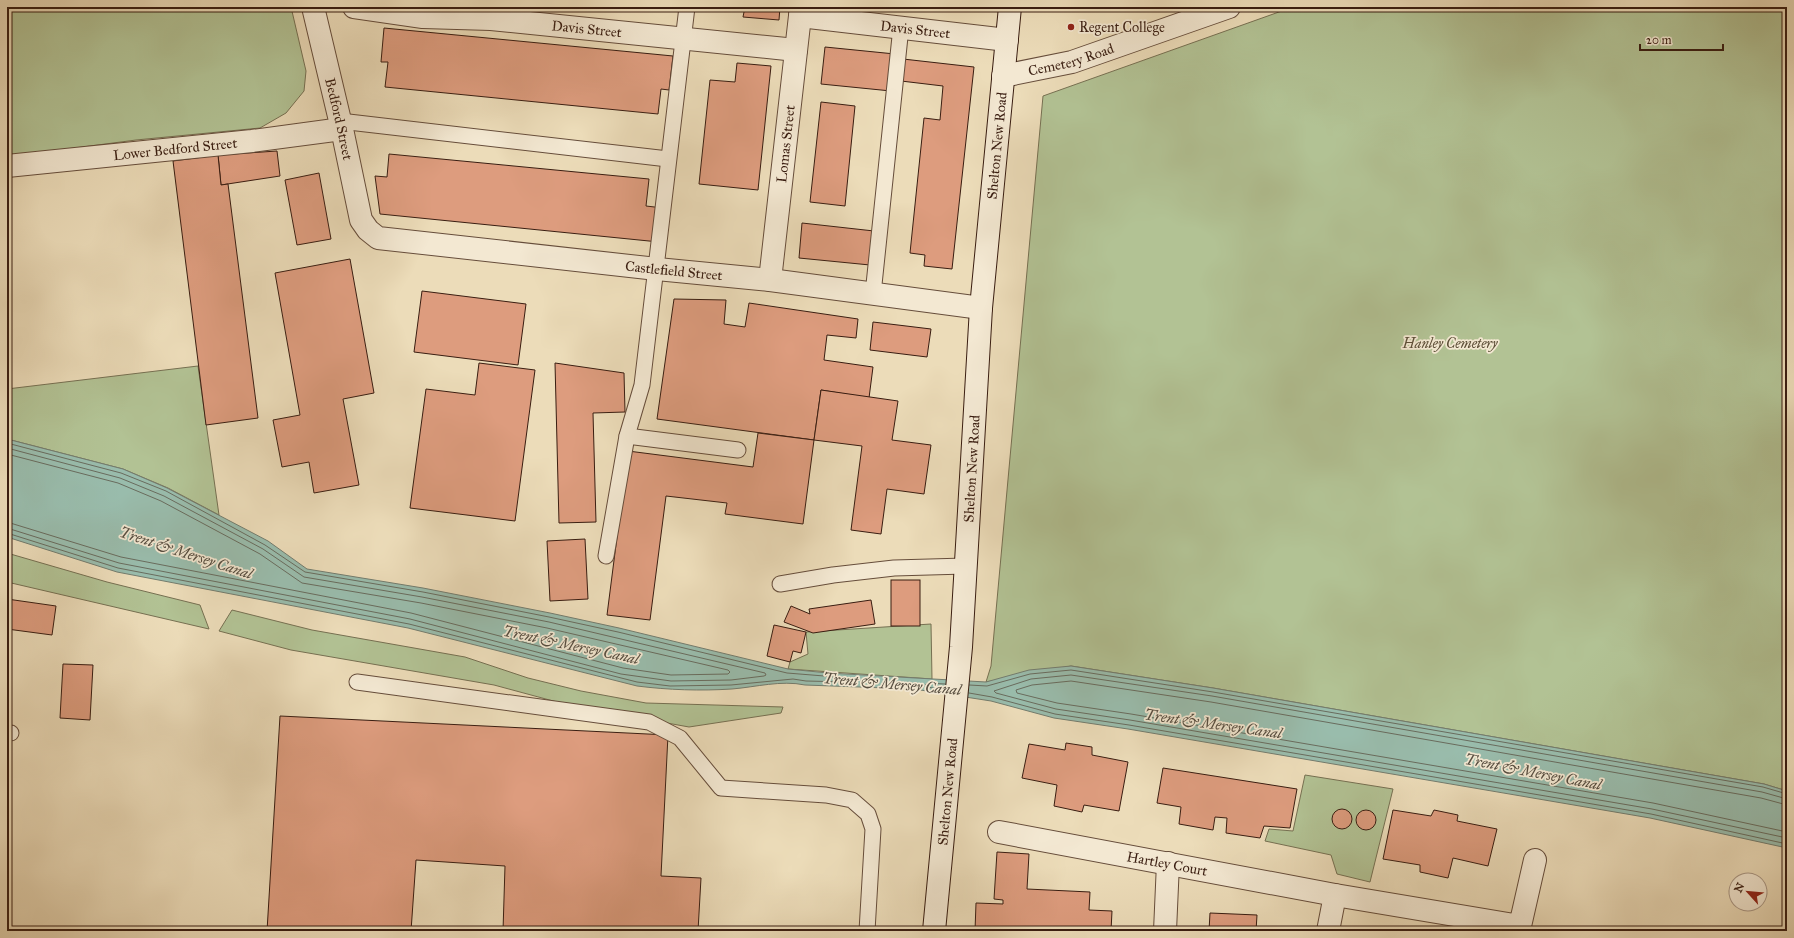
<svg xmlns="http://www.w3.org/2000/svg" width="1794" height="938" font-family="'IM FELL Great Primer',serif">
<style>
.green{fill:#b2c294;stroke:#767052}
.water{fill:#99bcac;stroke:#737c6e}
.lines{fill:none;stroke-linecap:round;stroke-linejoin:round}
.shore{stroke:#696c5e;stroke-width:1}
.building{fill:#dd9c7e;stroke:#391d11}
.service-casing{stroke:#664d3b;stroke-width:17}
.minor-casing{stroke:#664d3b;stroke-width:24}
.secondary-casing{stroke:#391d11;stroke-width:24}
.service{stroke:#f3e8d2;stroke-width:15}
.minor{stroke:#f3e8d2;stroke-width:22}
.secondary{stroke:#f3e8d2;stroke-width:22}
.poi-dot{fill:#8f2418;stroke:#f3e8d2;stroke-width:1.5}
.labels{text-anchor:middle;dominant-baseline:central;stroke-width:3.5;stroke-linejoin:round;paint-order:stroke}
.poi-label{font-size:14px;fill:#391d11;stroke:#f3e8d2;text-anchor:start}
.street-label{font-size:14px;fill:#391d11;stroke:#f3e8d2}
.park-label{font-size:14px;font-style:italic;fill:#5d4f38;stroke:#f3e8d2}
.water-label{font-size:15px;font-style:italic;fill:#564d40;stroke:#f3e8d2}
</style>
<rect width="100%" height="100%" fill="#ecdcb9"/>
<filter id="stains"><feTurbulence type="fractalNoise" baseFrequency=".005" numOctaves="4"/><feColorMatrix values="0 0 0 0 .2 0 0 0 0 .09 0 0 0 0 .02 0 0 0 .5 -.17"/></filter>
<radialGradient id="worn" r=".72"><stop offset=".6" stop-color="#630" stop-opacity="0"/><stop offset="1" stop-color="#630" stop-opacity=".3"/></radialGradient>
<g class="green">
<polygon points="7,7 291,7 306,71 304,91 286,113 260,128 136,140 13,156 7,152"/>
<polygon points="1293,7 1787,7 1787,791 1764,784 1213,688 1071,666 986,682 991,666 1043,96"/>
<polygon points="198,366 219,515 168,488 123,469 7,439 7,389"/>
<polygon points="7,553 107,582 200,605 209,629 7,582"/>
<polygon points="232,610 312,630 465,657 528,678 581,691 646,703 783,707 781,713 689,727 568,705 494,685 291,650 219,631"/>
<polygon points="931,624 932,679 788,669 790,662 808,654 806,632"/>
<polygon points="1305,775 1393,789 1370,882 1337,874 1331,855 1265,841 1269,829 1293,831"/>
</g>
<path class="water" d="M7 439 123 469 167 488 268 541 307 569 423 588 550 613 619 628 788 669 828 673 986 682 1029 670 1071 666 1213 688 1764 784 1787 791V848L1650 818 1128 729 1054 718 991 701 914 689 805 685C781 680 756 687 732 689 700 691 669 690 637 686L408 628 117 572 7 537Z"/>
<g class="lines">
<g class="shore">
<polyline points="7,443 121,473 166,491 265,545 305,572 423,592 549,617 618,632 787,673 849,678 850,680 848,682 806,681 793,679 731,685 670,686 637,682 409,624 118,568 7,533"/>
<polyline points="7,448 120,478 164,496 263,549 304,577 422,597 549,622 765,673 766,675 764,676 731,680 671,681 621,674 410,619 119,563 7,528"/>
<polyline points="7,454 118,483 161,501 260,554 302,583 421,603 547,628 728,670 730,672 728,674 671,675 623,668 411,613 121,557 7,522"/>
<polyline points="969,685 987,686 1030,674 1071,670 1213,692 1763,787 1787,794"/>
<polyline points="945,690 927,687 925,685 927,683 945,684"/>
<polyline points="969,693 992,697 1055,714 1129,725 1651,814 1787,844"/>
<polyline points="1787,799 1762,792 1212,696 1071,675 1031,679 994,691 996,693 1056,709 1130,720 1652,809 1787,838"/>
<polyline points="1787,805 1761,798 1211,702 1071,681 1032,685 1016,690 1017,693 1057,703 1131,714 1653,803 1787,832"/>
</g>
</g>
<g class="building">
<polygon points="745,7 780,7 779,20 743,17"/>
<polygon points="384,28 673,56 669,90 661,89 658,114 385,87 388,62 381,62"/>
<polygon points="825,47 895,54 891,91 821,84"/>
<polygon points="903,59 974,67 952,269 924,266 925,255 910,253 924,118 940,120 943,86 901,81"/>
<polygon points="737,63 771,66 758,190 699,184 710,80 735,82"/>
<polygon points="821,102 855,106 845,206 810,202"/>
<polygon points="277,151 280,176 221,185 218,155"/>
<polygon points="389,154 649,179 646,206 663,208 659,242 380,214 375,176 387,177"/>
<polygon points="218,155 221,185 228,184 258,418 206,425 173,161"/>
<polygon points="319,173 331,239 297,245 285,180"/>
<polygon points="802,223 874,231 870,265 799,258"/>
<polygon points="350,259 374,393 343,399 359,485 314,493 309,462 282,467 273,420 300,415 275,273"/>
<polygon points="422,291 526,304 518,365 414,352"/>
<polygon points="674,299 726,300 724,324 745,327 749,303 858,319 856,338 827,335 824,360 873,367 869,398 821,390 814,440 657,419"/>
<polygon points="873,322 931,329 927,357 870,350"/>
<polygon points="479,363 535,370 515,521 410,508 426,389 475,395"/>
<polygon points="555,363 624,373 625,412 593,413 596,522 559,523"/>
<polygon points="821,390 898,401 892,440 931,445 924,494 887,489 881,534 851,530 862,446 814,440"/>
<polygon points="758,433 814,440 803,524 725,514 727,503 666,496 650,620 607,615 628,451 753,467"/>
<polygon points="585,539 588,599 550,601 547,541"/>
<rect x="891" y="580" width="29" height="46"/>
<polygon points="7,599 56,606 52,635 7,629"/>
<polygon points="871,600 875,624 813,633 784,622 791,606 810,614 809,609"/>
<polygon points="774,625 806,632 801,653 793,651 790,662 767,656"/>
<polygon points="63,664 93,665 90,720 60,718"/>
<polygon points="280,716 668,735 661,876 701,878 698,931 503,931 505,866 416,860 411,931 267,931"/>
<polygon points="1066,743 1092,747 1092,755 1128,762 1119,811 1084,805 1082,812 1054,806 1057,785 1022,778 1029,744 1065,750"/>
<polygon points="1163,768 1297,789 1290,828 1264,826 1260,838 1226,833 1227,818 1215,817 1213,830 1179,824 1181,807 1157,803"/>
<circle cx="1342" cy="819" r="10"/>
<polygon points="1393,810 1431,816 1434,810 1458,815 1457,821 1497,829 1488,866 1453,858 1448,878 1420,872 1420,865 1383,859"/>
<circle cx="1366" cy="820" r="10"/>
<polygon points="997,852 1029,854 1027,889 1090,892 1089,910 1112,911 1111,931 975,931 976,903 1003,904 1003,900 994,899"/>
<polygon points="1210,913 1257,915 1256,931 1209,931"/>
</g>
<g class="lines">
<g class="service-casing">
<g id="service">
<polyline points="340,121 668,159"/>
<polyline points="873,294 901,27"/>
<polyline points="627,436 738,450"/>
<polyline points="606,556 627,436 642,385 687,7"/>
<polyline points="780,584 833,575 894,568 965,566"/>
<polyline points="357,682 649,722 680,738 721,788 826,795 852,800 868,814 873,829 867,931"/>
<polyline points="7,733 11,733"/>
</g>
</g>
<g class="minor-casing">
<g id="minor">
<path id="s1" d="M313 7 342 129 361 220 368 230 378 238 657 269 770 280 981 308"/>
<path id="s2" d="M354 7 423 17 491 19 796 50"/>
<path id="s3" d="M800 16 1007 40"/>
<path id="s4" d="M1003 76 1072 62 1229 7"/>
<path id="s5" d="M7 166 252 141 342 129"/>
<path id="s6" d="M770 280 801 7"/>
<path id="s7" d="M999 832 1335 895 1520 926 1535 860"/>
<polyline points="1165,931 1168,863"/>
<polyline points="1328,931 1335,895"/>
</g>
</g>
<g class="secondary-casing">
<g id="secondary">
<path id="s8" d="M934 931 961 647 981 308 1010 7"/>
</g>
</g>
<use href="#service" class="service"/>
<use href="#minor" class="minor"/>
<use href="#secondary" class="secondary"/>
</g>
<circle class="poi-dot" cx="1071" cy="27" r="4"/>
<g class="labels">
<g class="poi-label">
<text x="1079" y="27">Regent College</text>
</g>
<g class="street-label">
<text stroke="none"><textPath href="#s2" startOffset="234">Davis Street</textPath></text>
<text stroke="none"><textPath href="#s3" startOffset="116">Davis Street</textPath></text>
<text stroke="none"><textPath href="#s4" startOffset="70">Cemetery Road</textPath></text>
<text stroke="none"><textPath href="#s1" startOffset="115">Bedford Street</textPath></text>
<text stroke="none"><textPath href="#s6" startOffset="137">Lomas Street</textPath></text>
<text stroke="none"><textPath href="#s8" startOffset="788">Shelton New Road</textPath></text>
<text stroke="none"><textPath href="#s5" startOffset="169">Lower Bedford Street</textPath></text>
<text stroke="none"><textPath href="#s1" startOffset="541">Castlefield Street</textPath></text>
<text stroke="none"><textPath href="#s8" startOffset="464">Shelton New Road</textPath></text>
<text stroke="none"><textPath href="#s8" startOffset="140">Shelton New Road</textPath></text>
<text stroke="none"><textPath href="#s7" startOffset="171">Hartley Court</textPath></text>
</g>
<g class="park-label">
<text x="1450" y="343">Hanley Cemetery</text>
</g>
<g class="water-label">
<text transform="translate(186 553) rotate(18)">Trent &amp; Mersey Canal</text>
<text transform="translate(571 645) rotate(12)">Trent &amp; Mersey Canal</text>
<text transform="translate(892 684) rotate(5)">Trent &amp; Mersey Canal</text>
<text transform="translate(1213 724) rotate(8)">Trent &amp; Mersey Canal</text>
<text transform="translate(1533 772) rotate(11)">Trent &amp; Mersey Canal</text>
</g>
</g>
<rect width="1794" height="938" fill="none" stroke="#ecdcb9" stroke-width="24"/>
<rect x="8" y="8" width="1778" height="922" fill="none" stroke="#391d11" stroke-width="2"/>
<rect x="12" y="12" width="1770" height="914" fill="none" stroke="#391d11"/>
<g transform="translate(1748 892) rotate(297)"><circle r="19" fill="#f3e8d2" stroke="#a99785"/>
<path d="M0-3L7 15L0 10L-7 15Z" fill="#8f2418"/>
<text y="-6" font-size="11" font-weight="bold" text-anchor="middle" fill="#391d11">N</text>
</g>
<path d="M1640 44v6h83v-6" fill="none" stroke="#391d11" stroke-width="2"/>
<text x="1646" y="44" font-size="12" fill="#391d11" stroke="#f3e8d2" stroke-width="3" paint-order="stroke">20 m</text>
<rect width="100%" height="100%" filter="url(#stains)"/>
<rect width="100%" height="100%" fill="url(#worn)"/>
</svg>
